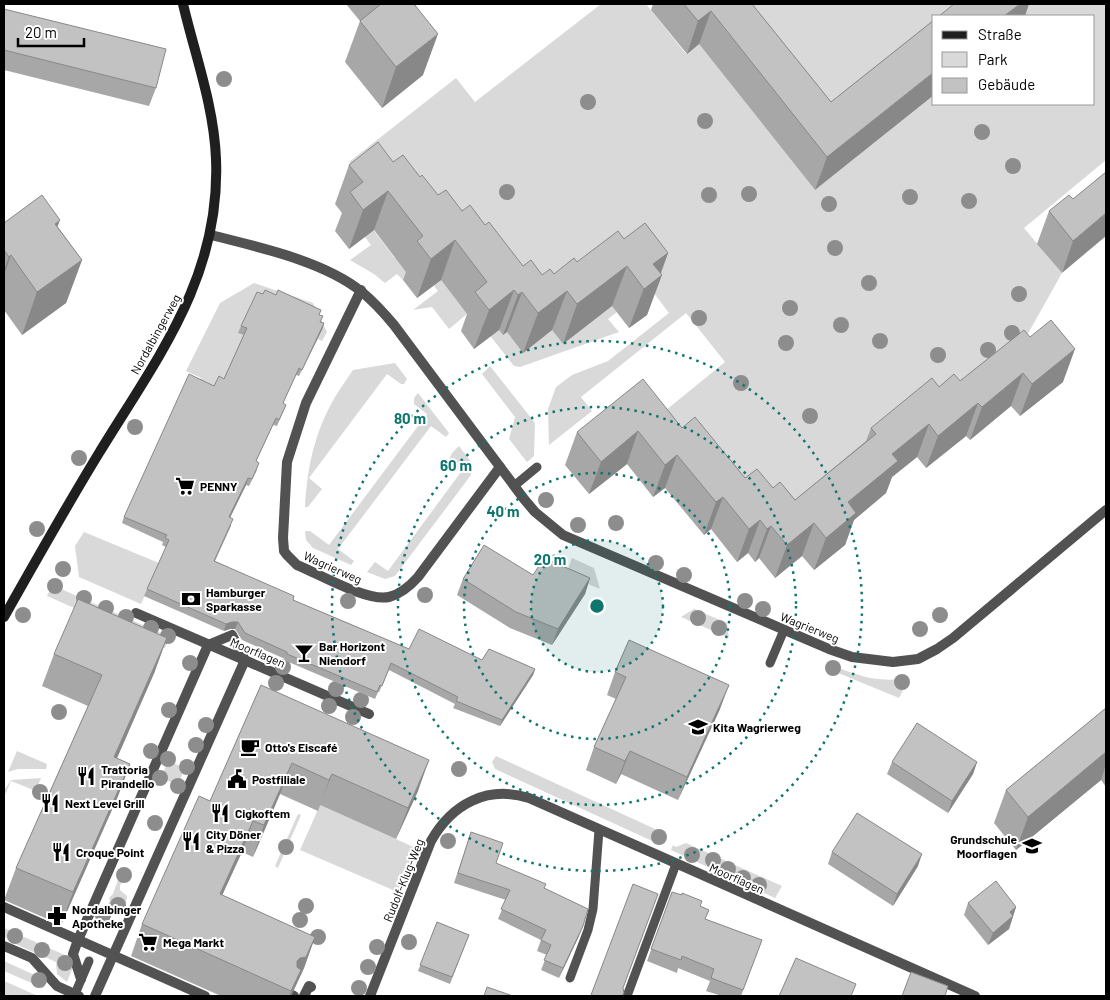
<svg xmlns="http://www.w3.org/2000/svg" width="1110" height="1000" font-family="Barlow,sans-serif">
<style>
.green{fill:#d9d9d9}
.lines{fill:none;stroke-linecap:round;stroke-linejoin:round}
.lane{stroke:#525252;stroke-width:9}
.street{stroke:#525252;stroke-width:10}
.secondary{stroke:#1f1f1f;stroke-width:10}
.tree{fill:#8d8d8d}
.wall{fill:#a7a7a7}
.shaded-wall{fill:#888}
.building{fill:#c2c2c2;stroke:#888}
.ring{fill:none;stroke:#0f766e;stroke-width:2.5;stroke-dasharray:2.5 5}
.labels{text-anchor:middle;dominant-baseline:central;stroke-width:4;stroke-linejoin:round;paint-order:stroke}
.street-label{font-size:12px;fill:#000;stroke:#fff}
.poi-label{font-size:12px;font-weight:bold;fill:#000;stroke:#fff;text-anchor:start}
.centre{fill:#0f766e;stroke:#fff;stroke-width:2.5}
.ring-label{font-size:15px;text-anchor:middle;font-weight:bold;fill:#0f766e;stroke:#fff;stroke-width:4;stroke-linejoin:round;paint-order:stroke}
</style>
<rect width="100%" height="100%" fill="#fff"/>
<g class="green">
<polygon points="601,4 646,4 686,54 699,44 815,190 934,95 934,104 1094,104 1094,16 1014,16 1004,4 1106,4 1106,160 1024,228 1062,273 1012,362 783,532 644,428 725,362 686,313 581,397 592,411 549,445 548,409 556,387 572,375 608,361 669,313 631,263 563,302 379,202 349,162 456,78 475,102"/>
<polygon points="749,4 956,4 966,16 934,16 934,43 819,135"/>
<polygon points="371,227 394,257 416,271 403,280 397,274 385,283 374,274 350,260 371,245 362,233"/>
<polygon points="438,276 467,314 449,329 432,307 413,310 438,291 431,282"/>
<polygon points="254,283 313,303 327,332 322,341 318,339 322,331 318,329 239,332 244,335 226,378 212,392 198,386 201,378 186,371 220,303"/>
<polygon points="612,306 617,312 608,319 619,332 520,367 514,366 488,333 497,326 503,335 507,332 523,352 552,330 563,344"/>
<path d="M395 363 407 379 404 384H401L387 374 309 478 322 489 308 507H305C307 471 313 439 330 406 336 394 345 382 353 370Z"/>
<polygon points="490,366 535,423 534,456 527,462 509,439 515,417 482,374"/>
<polygon points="418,393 449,433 446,437 431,426 338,549 354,561 351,565 313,548 306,540 305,531 310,531 329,545 427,414 414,404 414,398"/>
<polygon points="459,446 471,462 471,475 395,576 385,579 367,572 375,562 388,571 461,472 448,462 452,453"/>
<polygon points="84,532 159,563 141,604 79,577 75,546"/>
<polygon points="572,558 594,568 600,589 566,575"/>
<polygon points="52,585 170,637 165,648 47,596"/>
<polygon points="694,609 727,623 729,638 681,617"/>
<path d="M829 664C859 676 876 683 909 678L899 698 826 668Z"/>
<polygon points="17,751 47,764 46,769 18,769 8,772"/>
<polygon points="496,756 666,834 661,845 495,769 492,762"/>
<polygon points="168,761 185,768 178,785 161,778"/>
<polygon points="41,778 36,791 11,781 4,797 4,791 11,780"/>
<polygon points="320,805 418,849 400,893 300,850"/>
<polygon points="298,814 301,815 278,868 275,866"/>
<polygon points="686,843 782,886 775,898 671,850 673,845 676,847"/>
<polygon points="126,873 120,886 120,890 127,896 126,904 120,910 110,909 104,919 100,916 104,914 110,900 109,898 113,894 119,877"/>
<polygon points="4,928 67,956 73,967 67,982 57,974 56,962 11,942 4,936"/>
<polygon points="4,961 43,979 45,984 43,988 4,971"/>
<polygon points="4,981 38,996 4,996"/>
</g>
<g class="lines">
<g class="lane">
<polyline points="514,486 537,467"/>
<polyline points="770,663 784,630"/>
<polyline points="570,978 588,930 593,909 599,830"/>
<polyline points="75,994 89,961"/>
<polyline points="627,996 676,864"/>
</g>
<g class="street">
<path d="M211 235C258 247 324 261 362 292 374 302 384 313 394 325L524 499 535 512 563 535 829 649 852 657 893 662 918 659 937 649 953 638 1106 510"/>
<path d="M361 290 306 403 287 462 283 538 284 551 287 555 297 565C319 574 367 602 389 597 401 594 410 586 418 577L500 467"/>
<polyline points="136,613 369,714"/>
<polyline points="4,907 205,996"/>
<polyline points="4,946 32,958 57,986 79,996"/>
<polyline points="81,979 73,954 78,940 208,645 232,635 245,660 95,996"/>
<polyline points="292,995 294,996"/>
<polyline points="304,996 309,986 311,987"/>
<path d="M370 996 431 841C452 804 487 785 529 798L975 996"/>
</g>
<path class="secondary" d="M4 617C35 562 66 507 99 453 157 358 221 277 216 159 214 106 195 55 183 4"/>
</g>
<g class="tree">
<circle cx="224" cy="79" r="8"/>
<circle cx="588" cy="102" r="8"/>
<circle cx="705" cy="121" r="8"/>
<circle cx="982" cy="132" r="8"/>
<circle cx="1013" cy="166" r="8"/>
<circle cx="507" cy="192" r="8"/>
<circle cx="749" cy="194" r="8"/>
<circle cx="709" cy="195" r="8"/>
<circle cx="910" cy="197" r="8"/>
<circle cx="969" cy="201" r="8"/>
<circle cx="829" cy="204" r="8"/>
<circle cx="835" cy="248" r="8"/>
<circle cx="869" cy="283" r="8"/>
<circle cx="1019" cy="294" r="8"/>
<circle cx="790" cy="308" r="8"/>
<circle cx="699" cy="318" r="8"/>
<circle cx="841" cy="325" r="8"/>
<circle cx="1012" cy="333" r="8"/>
<circle cx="880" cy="341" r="8"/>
<circle cx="786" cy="343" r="8"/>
<circle cx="988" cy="350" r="8"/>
<circle cx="938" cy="355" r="8"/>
<circle cx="741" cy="383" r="8"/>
<circle cx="810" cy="416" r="8"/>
<circle cx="135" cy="427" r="8"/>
<circle cx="79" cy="458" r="8"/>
<circle cx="546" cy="500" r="8"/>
<circle cx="616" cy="523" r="8"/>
<circle cx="578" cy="525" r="8"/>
<circle cx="37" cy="529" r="8"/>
<circle cx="656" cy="563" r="8"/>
<circle cx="63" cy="569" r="8"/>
<circle cx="684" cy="575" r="8"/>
<circle cx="55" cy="586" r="8"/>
<circle cx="425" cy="595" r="8"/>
<circle cx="84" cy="598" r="8"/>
<circle cx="348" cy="601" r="8"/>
<circle cx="745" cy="601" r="8"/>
<circle cx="106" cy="608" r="8"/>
<circle cx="763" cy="609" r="8"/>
<circle cx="23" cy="615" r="8"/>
<circle cx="940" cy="615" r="8"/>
<circle cx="126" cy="617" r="8"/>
<circle cx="698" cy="618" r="8"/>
<circle cx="151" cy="628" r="8"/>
<circle cx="719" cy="628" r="8"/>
<circle cx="920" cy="629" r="8"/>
<circle cx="168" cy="636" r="8"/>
<circle cx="190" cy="663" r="8"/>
<circle cx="283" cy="667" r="8"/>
<circle cx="833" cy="668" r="8"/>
<circle cx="902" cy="682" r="8"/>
<circle cx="276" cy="683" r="8"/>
<circle cx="336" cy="689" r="8"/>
<circle cx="361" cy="700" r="8"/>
<circle cx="329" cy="706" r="8"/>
<circle cx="169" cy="710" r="8"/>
<circle cx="59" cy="712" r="8"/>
<circle cx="353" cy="717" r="8"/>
<circle cx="206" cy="725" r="8"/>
<circle cx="196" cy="745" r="8"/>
<circle cx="151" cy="751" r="8"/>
<circle cx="168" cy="759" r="8"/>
<circle cx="187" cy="767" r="8"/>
<circle cx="459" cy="769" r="8"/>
<circle cx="160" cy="778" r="8"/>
<circle cx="178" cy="786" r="8"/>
<circle cx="40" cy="792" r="8"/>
<circle cx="155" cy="823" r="8"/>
<circle cx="659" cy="837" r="8"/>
<circle cx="448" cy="841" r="8"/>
<circle cx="286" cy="847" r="8"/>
<circle cx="692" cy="855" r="8"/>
<circle cx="713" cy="860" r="8"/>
<circle cx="728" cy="869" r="8"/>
<circle cx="124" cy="875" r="8"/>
<circle cx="743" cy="878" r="8"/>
<circle cx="759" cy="885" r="8"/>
<circle cx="118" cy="905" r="8"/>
<circle cx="306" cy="906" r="8"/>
<circle cx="103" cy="916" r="8"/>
<circle cx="300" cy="920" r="8"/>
<circle cx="15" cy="936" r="8"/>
<circle cx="318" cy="937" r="8"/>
<circle cx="409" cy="942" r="8"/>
<circle cx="377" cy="947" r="8"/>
<circle cx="42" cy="950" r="8"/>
<circle cx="65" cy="963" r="8"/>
<circle cx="368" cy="967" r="8"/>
<circle cx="39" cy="980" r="8"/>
<circle cx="359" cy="988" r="8"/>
</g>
<g class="wall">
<polygon points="346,4 416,4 416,6 423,75 382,108 345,62 360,21"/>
<polygon points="653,4 752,4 831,102 934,20 815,190 699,44 687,54 651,10"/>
<polygon points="4,9 156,88 149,106 4,70"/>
<polygon points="393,162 420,177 438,195 485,225 523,266 542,275 554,274 624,239 668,253 647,315 629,328 612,306 563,344 552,330 523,353 507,332 503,335 499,330 474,349 461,331 467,314 441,280 417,298 403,280 406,272 374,230 349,249 335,231 342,213 335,204 349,165"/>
<polygon points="1106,172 1062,273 1037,244 1049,211 1073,199"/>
<polygon points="4,223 58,227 82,260 66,303 22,335 4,310"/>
<polygon points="263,294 319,315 321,322 324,323 322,330 299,376 296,375 283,403 286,405 277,426 273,425 256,461 257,470 249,486 246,485 230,517 231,526 215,561 293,600 409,649 535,669 533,675 500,726 453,708 455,704 389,670 379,692 378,692 375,699 284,660 285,659 242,640 235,629 230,629 224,631 144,596 166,547 162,545 163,542 122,523 124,517 214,386 224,379 244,335 238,333 241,326"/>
<polygon points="1024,330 1063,382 1020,416 1011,406 970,440 966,436 926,468 917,457 892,477 886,493 854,520 845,545 814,570 802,556 775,578 759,558 755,562 748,553 737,562 711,529 704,535 665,488 653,497 627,464 589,494 565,465 577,432 682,428 745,478 773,488 795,500 866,441 871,428 939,387 960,381"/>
<polygon points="533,575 590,578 585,594 552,645 510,628 457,595 463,579"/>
<polygon points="54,654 155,671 117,758 130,764 118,796 61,925 4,900 16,868 88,706 42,686"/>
<polygon points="615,672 720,709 678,800 621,774 616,784 586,770 594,747 616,699 607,695"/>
<polygon points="261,685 418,791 396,839 320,805 318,811 280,794 253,857 242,852 222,895 315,937 304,968 291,996 221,996 131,956 142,924 210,801"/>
<polygon points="1106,708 1106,787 1101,780 1016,850 994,823 1006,790"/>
<polygon points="892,762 977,762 973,774 948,813 887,774"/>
<polygon points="471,832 496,863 544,888 579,936 559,978 541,970 547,955 537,951 541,940 498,919 506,900 454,883"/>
<polygon points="832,852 918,866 893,906 828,864"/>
<polygon points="672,892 700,906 705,919 762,940 741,996 722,996 706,991 710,981 678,968 677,973 647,961"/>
<polygon points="968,903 1016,907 1009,929 988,945 964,915"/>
<polygon points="437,922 469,935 450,984 418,971"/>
</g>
<g class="shaded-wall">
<polygon points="1020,4 1029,4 1025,16 1004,16"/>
<polygon points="711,11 699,44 687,54 698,21"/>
<polygon points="438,34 423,75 382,108 396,67"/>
<polygon points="934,72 934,95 815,190 827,157"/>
<polygon points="388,191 374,230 349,249 363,210"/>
<polygon points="1106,213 1106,236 1062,273 1073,241"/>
<polygon points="60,220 44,263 55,224"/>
<polygon points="455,240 441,280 417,298 431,259"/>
<polygon points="668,253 659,277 662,275 647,315 629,328 653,264"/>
<polygon points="11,255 4,275 4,270 9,257"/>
<polygon points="82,260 66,303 22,335 37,292"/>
<polygon points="627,266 612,306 563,344 577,304"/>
<polygon points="514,290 499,330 474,349 489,310"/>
<polygon points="567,291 552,330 523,353 538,313"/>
<polygon points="522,292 507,332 503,335 518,295"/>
<polygon points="324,323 322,330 299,376 302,370"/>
<polygon points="1075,349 1063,382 1020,416 1032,384"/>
<polygon points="1023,373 1011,406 970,440 982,407"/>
<polygon points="978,403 966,436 926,468 938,436"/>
<polygon points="929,424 917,457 892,477 886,493 854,520 845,545 814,570 826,538 848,502 892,454"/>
<polygon points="638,431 627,464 589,494 601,462"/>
<polygon points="677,455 665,488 653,497 665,465"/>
<polygon points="248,478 246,485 227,524 229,517"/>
<polygon points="723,497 711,529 704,535 716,502"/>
<polygon points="760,520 748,553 737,562 749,529"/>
<polygon points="814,523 802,556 775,578 787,545"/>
<polygon points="771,526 759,558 755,562 767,529"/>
<polygon points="590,578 585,594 552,645 558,629"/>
<polygon points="232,622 238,622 235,629 230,629 224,631 226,624"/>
<polygon points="167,638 155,671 103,790 114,757"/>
<polygon points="535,669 533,675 500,726 502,720"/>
<polygon points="729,685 720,709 678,800 687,777"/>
<polygon points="630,751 621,774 616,784 625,761"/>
<polygon points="1106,752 1106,764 1101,780 1016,850 1028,817"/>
<polygon points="429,760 418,791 396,839 408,808"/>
<polygon points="977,762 973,774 948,813 952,801"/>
<polygon points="292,763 280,794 253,857 264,825"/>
<polygon points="130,764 118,796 61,925 73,892"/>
<polygon points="332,774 320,805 318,811 329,780"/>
<polygon points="253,821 242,852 208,926 220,894"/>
<polygon points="922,854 918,866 893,906 897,894"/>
<polygon points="1016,907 1009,929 988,945 993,933 1010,912"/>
<polygon points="583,926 579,936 559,978 563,968"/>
<polygon points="315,937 304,968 291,996 289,996 292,989 297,961"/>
</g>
<g class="building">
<polygon points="381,4 414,4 438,34 396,67 360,21"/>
<polygon points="684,4 752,4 831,102 934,20 934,72 827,157 711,11 698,21"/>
<polygon points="954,4 1020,4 1004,16 939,16"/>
<polygon points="4,9 166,49 156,88 4,50"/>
<polygon points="378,142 393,162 403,155 420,177 422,175 438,195 446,190 462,211 470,205 485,225 489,222 523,266 531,260 542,275 550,269 554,274 574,258 577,262 618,231 624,239 645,223 668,253 653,264 662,275 644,289 627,266 577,304 567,291 538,313 522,292 518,295 514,290 489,310 475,292 487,282 455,240 431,259 417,241 423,236 388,191 363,210 350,192 363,182 349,165"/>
<polygon points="1106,172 1106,213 1073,241 1049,211 1069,195 1073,199"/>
<polygon points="42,195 60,220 55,224 82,260 37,292 11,255 9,257 4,250 4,223"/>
<polygon points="265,290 276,295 278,290 321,310 319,315 323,316 320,322 324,323 302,370 299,368 283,403 286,405 279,420 276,418 256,461 259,463 252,479 248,478 229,517 233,519 214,561 294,596 293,600 409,649 419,629 482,660 489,649 535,669 502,720 456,701 458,697 391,663 382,686 380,685 377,692 287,654 287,652 245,633 238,622 232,622 226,624 147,589 169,540 165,538 167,535 124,517 189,374 214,386 219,376 224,379 247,328 241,326 257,292 263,294"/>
<polygon points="1051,320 1075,349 1032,384 1023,373 982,407 978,403 938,436 929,424 892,454 898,461 848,502 856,513 826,538 814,523 787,545 771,526 767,529 760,520 749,529 723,497 716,502 677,455 665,465 638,431 601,462 577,432 643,379 682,428 695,417 745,478 757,469 773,488 780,482 795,500 876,434 871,428 932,378 939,387 954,374 960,381 1024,330 1030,337"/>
<polygon points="484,545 533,575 544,558 590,578 558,629 516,612 463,579"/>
<polygon points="78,599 167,638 114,757 130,764 73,892 16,868 102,675 54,654"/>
<polygon points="629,640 729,685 687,777 630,751 625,761 594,747 626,677 615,672"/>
<polygon points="261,685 429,760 408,808 332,774 329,780 292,763 264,825 253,821 220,894 315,937 306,957 300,958 297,961 297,967 301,970 291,991 142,924 199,796 210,801"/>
<polygon points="1106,708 1106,752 1028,817 1006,790"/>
<polygon points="917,723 977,762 952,801 892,762"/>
<polygon points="857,813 922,854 897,894 832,852"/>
<polygon points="471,832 503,843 496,863 546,884 544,888 588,909 583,926 563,968 544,960 551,945 541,940 546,930 501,909 510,890 458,873"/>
<polygon points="996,881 1016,907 1010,912 1013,916 993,933 968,903"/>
<polygon points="633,884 658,894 623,988 624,993 622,996 595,996 591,995"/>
<polygon points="672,892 682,895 682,893 702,901 700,906 709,910 705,919 762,940 743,990 711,978 714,969 682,956 681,960 651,949"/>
<polygon points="437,922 469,935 452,977 420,965"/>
<polygon points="796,958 856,984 851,996 779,996"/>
<polygon points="911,972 948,986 945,996 902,996"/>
<polygon points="487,987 513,996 484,996"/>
</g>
<circle cx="597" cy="606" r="66" fill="#0f766e" fill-opacity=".12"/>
<g class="ring">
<circle cx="597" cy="606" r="66"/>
<circle cx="597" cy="606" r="133"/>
<circle cx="597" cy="606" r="199"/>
<circle cx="597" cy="606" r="265"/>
</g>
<defs>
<g id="supermarket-bare" transform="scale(1.5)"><path d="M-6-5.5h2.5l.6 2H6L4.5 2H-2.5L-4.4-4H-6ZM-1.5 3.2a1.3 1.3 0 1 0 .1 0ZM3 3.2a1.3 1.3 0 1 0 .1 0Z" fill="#000" stroke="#fff" stroke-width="2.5" paint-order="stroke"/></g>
<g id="bank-bare" transform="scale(1.5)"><path d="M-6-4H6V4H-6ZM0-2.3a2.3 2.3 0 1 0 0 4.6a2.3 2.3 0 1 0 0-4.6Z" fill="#000" stroke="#fff" stroke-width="2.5" paint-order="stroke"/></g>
<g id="bar-bare" transform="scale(1.5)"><path d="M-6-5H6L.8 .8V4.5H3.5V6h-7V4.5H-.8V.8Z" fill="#000" stroke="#fff" stroke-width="2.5" paint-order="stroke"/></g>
<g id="school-bare" transform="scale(1.5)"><path d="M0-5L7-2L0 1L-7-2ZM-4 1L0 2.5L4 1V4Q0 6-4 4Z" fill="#000" stroke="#fff" stroke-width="2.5" paint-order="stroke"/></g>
<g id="cafe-bare" transform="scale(1.5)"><path d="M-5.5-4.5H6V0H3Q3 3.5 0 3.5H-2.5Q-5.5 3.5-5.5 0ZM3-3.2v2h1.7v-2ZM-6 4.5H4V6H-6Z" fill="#000" stroke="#fff" stroke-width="2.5" paint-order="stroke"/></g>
<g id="restaurant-bare" transform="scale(1.5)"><path d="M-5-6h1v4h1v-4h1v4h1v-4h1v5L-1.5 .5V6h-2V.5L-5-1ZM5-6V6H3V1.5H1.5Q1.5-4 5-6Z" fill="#000" stroke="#fff" stroke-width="2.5" paint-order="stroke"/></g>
<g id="civic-bare" transform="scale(1.5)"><path d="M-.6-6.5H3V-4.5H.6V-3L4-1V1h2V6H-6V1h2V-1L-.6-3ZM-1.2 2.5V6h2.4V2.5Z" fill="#000" stroke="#fff" stroke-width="2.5" paint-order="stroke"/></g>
<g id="pharmacy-bare" transform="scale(1.5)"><path d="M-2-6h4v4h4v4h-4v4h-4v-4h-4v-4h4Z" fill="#000" stroke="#fff" stroke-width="2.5" paint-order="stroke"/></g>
</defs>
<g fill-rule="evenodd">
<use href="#supermarket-bare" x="185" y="486"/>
<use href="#bank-bare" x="191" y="599"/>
<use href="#bar-bare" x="304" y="653"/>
<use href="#school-bare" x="698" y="727"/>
<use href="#cafe-bare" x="250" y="747"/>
<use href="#restaurant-bare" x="86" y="776"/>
<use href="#civic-bare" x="237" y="779"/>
<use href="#restaurant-bare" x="50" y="803"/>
<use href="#restaurant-bare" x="220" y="813"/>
<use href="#restaurant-bare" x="191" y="841"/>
<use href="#school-bare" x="1032" y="846"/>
<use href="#restaurant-bare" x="61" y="852"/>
<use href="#pharmacy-bare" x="57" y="916"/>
<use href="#supermarket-bare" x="148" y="942"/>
</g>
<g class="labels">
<g class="street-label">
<text transform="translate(155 334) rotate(-61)">Nordalbingerweg</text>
<text transform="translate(333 567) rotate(24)">Wagrierweg</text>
<text transform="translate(810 627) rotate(22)">Wagrierweg</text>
<text transform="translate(258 652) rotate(23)">Moorflagen</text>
<text transform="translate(737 878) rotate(24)">Moorflagen</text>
<text transform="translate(403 880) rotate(-68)">Rudolf-Klug-Weg</text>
</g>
<g class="poi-label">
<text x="200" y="486">PENNY</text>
<text x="206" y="592">Hamburger<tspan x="206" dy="14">Sparkasse</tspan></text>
<text x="319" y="646">Bar Horizont<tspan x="319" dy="14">Niendorf</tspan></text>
<text x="713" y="727">Kita Wagrierweg</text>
<text x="265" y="747">Otto's Eiscafé</text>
<text x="101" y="769">Trattoria<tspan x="101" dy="14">Pirandello</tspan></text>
<text x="252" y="779">Postfiliale</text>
<text x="65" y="803">Next Level Grill</text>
<text x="235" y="813">Cigkoftem</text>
<text x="206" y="834">City Döner<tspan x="206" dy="14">&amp; Pizza</tspan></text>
<text x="1017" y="839" text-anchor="end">Grundschule<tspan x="1017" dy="14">Moorflagen</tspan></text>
<text x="76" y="852">Croque Point</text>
<text x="72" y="909">Nordalbinger<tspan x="72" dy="14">Apotheke</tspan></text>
<text x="163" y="942">Mega Markt</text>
</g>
</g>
<circle cx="597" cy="606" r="8" class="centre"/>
<g class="ring-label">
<text x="410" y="424">80 m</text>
<text x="456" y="471">60 m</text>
<text x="503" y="517">40 m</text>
<text x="550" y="565">20 m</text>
</g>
<rect width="1110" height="1000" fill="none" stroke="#000000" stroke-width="10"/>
<rect x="932" y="15" width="162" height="90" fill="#ffffff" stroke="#999999"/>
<rect x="942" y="31" width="25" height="8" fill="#1f1f1f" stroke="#999999"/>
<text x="978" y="40" font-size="15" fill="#000000">Straße</text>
<rect x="942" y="52" width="25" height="15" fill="#d9d9d9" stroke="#999999"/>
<text x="978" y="65" font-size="15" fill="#000000">Park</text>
<rect x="942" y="78" width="25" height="15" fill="#c2c2c2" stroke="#999999"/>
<text x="978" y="90" font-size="15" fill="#000000">Gebäude</text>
<path d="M18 38v8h66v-8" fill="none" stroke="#000000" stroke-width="2.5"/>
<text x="25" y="38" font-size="15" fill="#000000" stroke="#ffffff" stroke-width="4" paint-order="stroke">20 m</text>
</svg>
